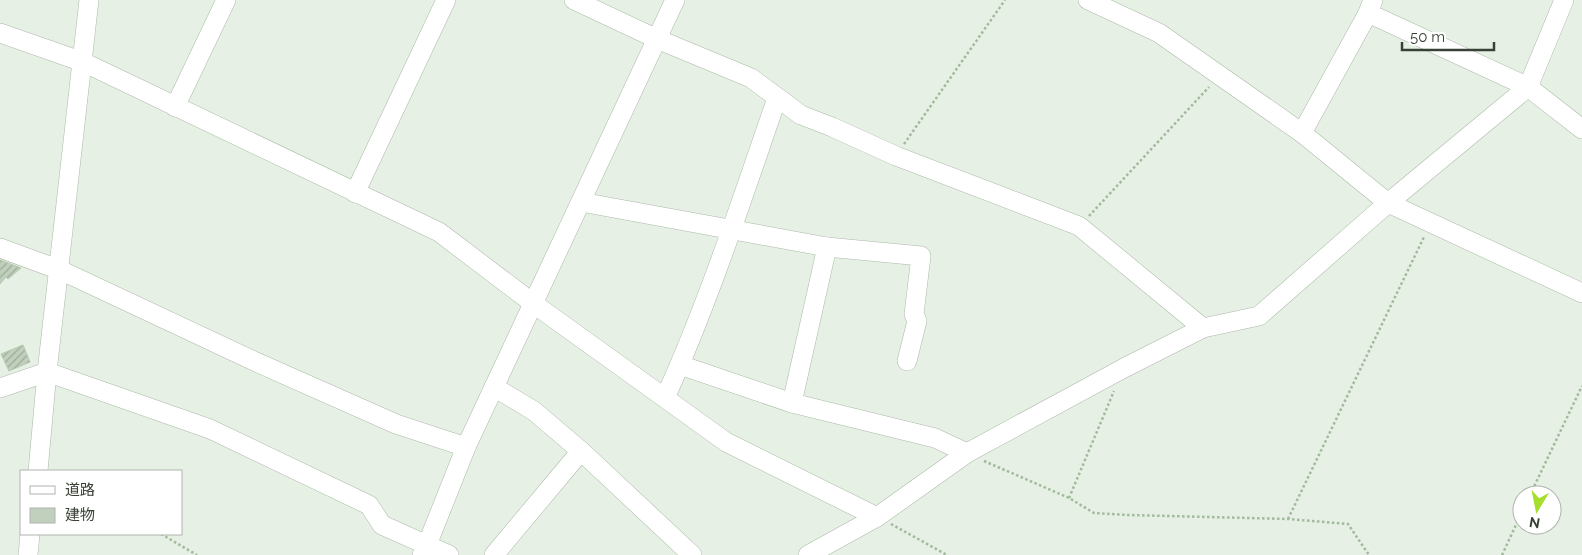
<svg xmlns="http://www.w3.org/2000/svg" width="1582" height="555" font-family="Raleway,'Noto Sans JP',sans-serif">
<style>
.building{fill:url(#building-hatch);stroke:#b5cab0}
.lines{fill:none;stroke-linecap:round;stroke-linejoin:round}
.minor-casing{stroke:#acbaa9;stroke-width:20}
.path{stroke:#a1ba9c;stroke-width:2.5;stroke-dasharray:2.5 2.5;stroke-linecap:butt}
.minor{stroke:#fff;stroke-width:19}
</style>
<defs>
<pattern id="building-hatch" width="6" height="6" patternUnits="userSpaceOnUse" patternTransform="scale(1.25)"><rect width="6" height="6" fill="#c0d0bc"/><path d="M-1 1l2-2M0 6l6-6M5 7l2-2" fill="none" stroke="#9daa9a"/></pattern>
</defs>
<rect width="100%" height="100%" fill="#e6f0e5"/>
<g class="building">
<polygon points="0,260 21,268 8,279 6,277 0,284"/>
<polygon points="23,345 30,362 9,371 1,354"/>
</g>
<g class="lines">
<g class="minor-casing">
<g id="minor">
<polyline points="574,0 657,39 751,78 801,115 832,127 896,156 1079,226 1203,328"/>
<polyline points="1088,0 1159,33 1302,133 1388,203 1582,293"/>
<polyline points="1368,13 1528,87 1582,129"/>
<polyline points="0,33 83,62 439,232 534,304 726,442 877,517"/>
<polyline points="175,107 226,0"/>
<polyline points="1302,133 1368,13 1373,0"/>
<polyline points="355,193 446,0"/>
<polyline points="581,202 827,247 921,256 914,314 917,321 907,361"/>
<polyline points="0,248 60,270 254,361 396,424 466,447"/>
<polyline points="680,365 792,403 935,438 967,453"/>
<polyline points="494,387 534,411 581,451 692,555"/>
<polyline points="0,388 47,372 210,429 369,505 382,525 449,555"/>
<path d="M665 398C709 301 742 199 777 98"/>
<polyline points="792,403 827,247"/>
<polyline points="38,471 47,372 89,0"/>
<polyline points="28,555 30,534"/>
<polyline points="422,555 427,545 466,447 675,0"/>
<polyline points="494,555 581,451"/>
<polyline points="808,555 877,517 967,453 1124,368 1203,328 1259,316 1388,203 1528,87 1564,0"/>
</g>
</g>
<g class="path">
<polyline points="904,144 1005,0"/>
<polyline points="1089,216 1209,87"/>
<polyline points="984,461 1069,498 1094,513 1128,515 1288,519 1348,524 1369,555"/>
<polyline points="1530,495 1582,386"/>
<polyline points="1069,498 1114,391"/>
<polyline points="1288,519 1424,237"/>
<polyline points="891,524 947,555"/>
<polyline points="161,534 197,555"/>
<polyline points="1502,555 1522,512"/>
</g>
<use href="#minor" class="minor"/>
</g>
<rect x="20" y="470" width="162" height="65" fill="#ffffff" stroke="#afb3ae"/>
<rect x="30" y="486" width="25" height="8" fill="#ffffff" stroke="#afb3ae"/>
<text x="65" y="495" font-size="15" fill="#384135">道路</text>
<rect x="30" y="508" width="25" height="15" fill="#c0d0bc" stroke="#afb3ae"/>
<text x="65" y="520" font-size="15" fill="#384135">建物</text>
<g transform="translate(1537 510) rotate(190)"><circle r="24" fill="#ffffff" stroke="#afb3ae"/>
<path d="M0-4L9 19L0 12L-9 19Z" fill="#a6de2d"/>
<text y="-8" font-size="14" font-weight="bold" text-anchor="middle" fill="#384135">N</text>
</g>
<path d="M1402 42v8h92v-8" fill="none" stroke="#384135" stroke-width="2.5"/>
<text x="1410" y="42" font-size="15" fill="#384135" stroke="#ffffff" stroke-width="4" paint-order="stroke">50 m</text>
</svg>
